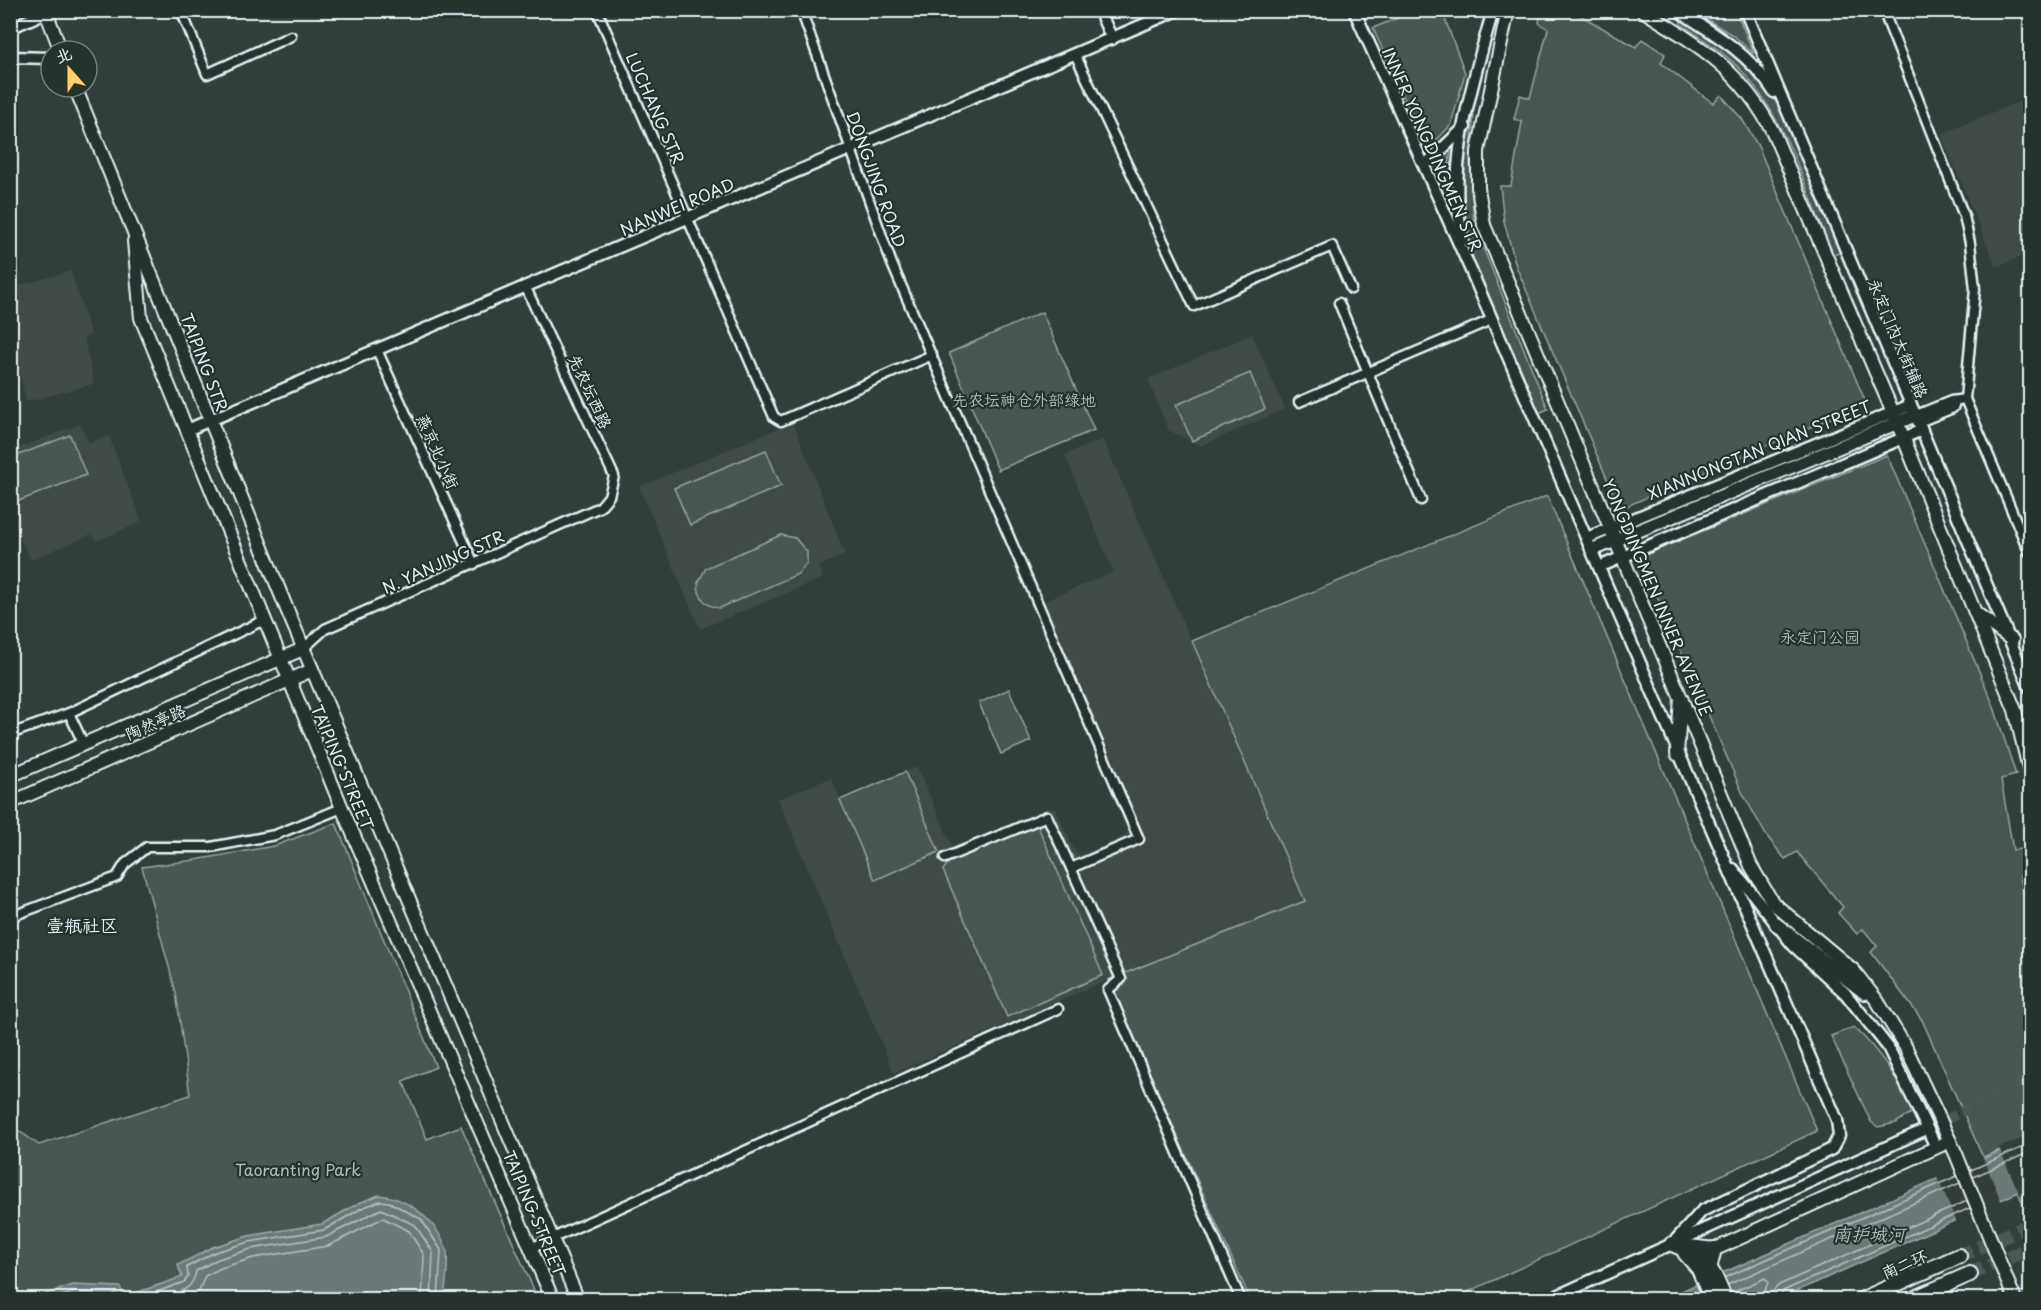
<svg xmlns="http://www.w3.org/2000/svg" width="2041" height="1310" font-family="'Playpen Sans','LXGW WenKai TC',sans-serif">
<style>
.built{fill:#3f4b46}
.green{fill:#495651;stroke:#98a4a4;stroke-width:1.5}
.water{fill:#6d7978;stroke:#9ea9ab;stroke-width:1.5}
.pier{fill:#323e39}
.lines{fill:none;stroke-linecap:round;stroke-linejoin:round}
.shore{stroke:#b7c1c5;stroke-width:1.5}
.tertiary-tunnel{stroke:#4d5956;stroke-width:10;stroke-dasharray:10 5;stroke-linecap:butt}
.trunk-tunnel{stroke:#4d5956;stroke-width:14;stroke-dasharray:14 7;stroke-linecap:butt}
.minor-casing{stroke:#e8f1f8;stroke-width:13}
.tertiary-casing{stroke:#e8f1f8;stroke-width:15}
.secondary-casing{stroke:#e8f1f8;stroke-width:16}
.primary-casing{stroke:#e8f1f8;stroke-width:16}
.trunk-casing{stroke:#e8f1f8;stroke-width:18}
.minor{stroke:#26332d;stroke-width:8}
.tertiary{stroke:#26332d;stroke-width:10}
.secondary{stroke:#26332d;stroke-width:12}
.primary{stroke:#26332d;stroke-width:12}
.trunk{stroke:#26332d;stroke-width:14}
.primary-bridge-casing{stroke:#e8f1f8;stroke-width:16;stroke-linecap:butt}
.primary-bridge{stroke:#26332d;stroke-width:12}
.labels{text-anchor:middle;dominant-baseline:central;stroke-width:4.5;stroke-linejoin:round;paint-order:stroke}
.street-label{font-size:16px;fill:#e8f1f8;stroke:#26332d}
.park-label{font-size:16px;fill:#b0bbbe;stroke:#26332d}
.neighbourhood-label{font-size:18px;fill:#e8f1f8;stroke:#26332d}
.water-label{font-size:18px;font-style:italic;fill:#b1bbbe;stroke:#26332d}
</style>
<rect width="100%" height="100%" fill="#323e39"/>
<filter id="ink" filterUnits="userSpaceOnUse"><feTurbulence type="fractalNoise" baseFrequency=".0167" numOctaves="2"/><feDisplacementMap in="SourceGraphic" scale="12" xChannelSelector="R" yChannelSelector="G"/><feConvolveMatrix kernelMatrix="1 2 1 2 8 2 1 2 1" color-interpolation-filters="sRGB"/></filter>
<g filter="url(#ink)">
<g class="built">
<polygon points="2030,97 2030,253 1996,267 1941,134"/>
<polygon points="71,271 91,335 84,338 94,384 26,402 17,360 11,360 11,288"/>
<polygon points="1252,334 1285,409 1201,446 1168,430 1148,379"/>
<polygon points="793,422 845,555 819,566 823,578 700,629 639,487"/>
<polygon points="80,424 89,443 109,436 142,522 97,541 92,534 31,560 11,521 11,451"/>
<polygon points="1103,439 1305,901 1112,978 894,1073 778,799 831,778 841,800 917,767 953,848 1055,807 1075,852 1080,855 1125,836 1127,831 1108,784 1113,782 1037,604 1113,572 1065,455"/>
</g>
<g class="green">
<polygon points="1415,11 1442,11 1465,73 1451,125 1427,150 1373,28"/>
<polygon points="1541,11 1577,11 1576,13 1636,47 1642,39 1665,54 1661,63 1713,103 1721,95 1742,119 1758,146 1866,403 1620,509 1516,266 1504,221 1500,186 1511,186 1522,122 1514,119 1520,95 1530,98 1548,29 1539,23"/>
<polygon points="1694,11 1736,11 1754,54 1734,36"/>
<path d="M1680 19C1710 39 1740 57 1763 85 1799 126 1821 200 1842 252L1833 255C1807 192 1787 119 1740 69 1722 51 1702 38 1681 24Z"/>
<path d="M1474 114 1470 162 1474 225 1548 409 1536 414C1506 340 1454 249 1463 167 1464 150 1470 131 1474 114Z"/>
<polygon points="1451,146 1447,188 1436,162"/>
<polygon points="1042,312 1094,430 998,470 949,353"/>
<polygon points="1250,373 1265,409 1192,441 1176,405"/>
<polygon points="70,435 86,475 16,502 11,487 11,458"/>
<polygon points="766,450 781,486 690,525 674,488"/>
<polygon points="1887,455 1993,704 2016,775 2001,779 2013,850 2022,849 2027,875 2020,876 2024,896 2030,895 2030,1220 2000,1150 1983,1157 1922,1020 1871,952 1877,946 1863,929 1857,934 1838,913 1843,907 1797,852 1785,859 1766,835 1742,792 1640,557"/>
<polygon points="1547,496 1817,1131 1453,1299 1250,1299 1108,980 1305,901 1192,641"/>
<path d="M781 535 795 538 807 552V563L798 574 720 608C706 607 698 597 698 583L706 568Z"/>
<polygon points="1009,689 1031,741 1001,754 979,703"/>
<polygon points="905,772 939,852 875,880 840,800"/>
<polygon points="1036,822 1103,975 1007,1017 943,870 951,859"/>
<polygon points="336,823 436,1067 403,1081 427,1139 461,1126 538,1299 11,1300 11,1130 19,1131 39,1145 190,1095 176,993 142,867 195,860 274,846"/>
<path d="M1854 1027C1880 1052 1899 1079 1913 1112L1896 1123 1878 1127 1871 1122 1831 1036Z"/>
</g>
<g class="water">
<polygon points="2030,1138 2030,1187 1779,1299 1661,1300"/>
<path d="M379 1195C408 1197 436 1221 446 1248 450 1258 445 1287 444 1299H30L73 1285 120 1287 124 1297 182 1277 178 1265 213 1247 248 1236 322 1224 359 1203Z"/>
</g>
<g class="pier">
<polygon points="2030,1135 2030,1190 2020,1195 1999,1148"/>
<polygon points="1982,1155 2002,1203 1957,1223 1936,1175"/>
</g>
<g class="lines">
<g class="shore">
<polyline points="1971,1170 2030,1144"/>
<polyline points="1973,1177 2030,1152"/>
<polyline points="1724,1278 1957,1176"/>
<polyline points="1727,1285 1960,1183"/>
<polyline points="1731,1293 1765,1278 1768,1282 1762,1300"/>
<polyline points="49,1300 74,1292 114,1293 119,1300"/>
<polyline points="135,1300 184,1282 188,1277 187,1267 215,1252 249,1242 324,1230 362,1208 380,1201 389,1202 421,1219 441,1250 438,1300"/>
<path d="M158 1300C176 1293 193 1292 196 1271L218 1259 251 1249 326 1237 381 1209 415 1225 433 1252 431 1300"/>
<polyline points="185,1300 199,1291 205,1276 221,1268 253,1258 328,1246 383,1218 409,1231 424,1255 422,1300"/>
<polyline points="1771,1300 1773,1291 1779,1285 1967,1201"/>
<polyline points="1779,1300 1783,1291 1970,1208"/>
</g>
<g class="tertiary-tunnel">
<polyline points="1920,1132 2030,1079"/>
<polyline points="2005,1300 2030,1288"/>
</g>
<g class="trunk-tunnel">
<polyline points="1959,1256 2030,1225"/>
<polyline points="1970,1274 2030,1248"/>
</g>
<g class="minor-casing">
<g id="minor">
<polyline points="181,10 207,74 291,36"/>
<polyline points="597,10 774,417 781,421 932,355"/>
<polyline points="801,10 892,264 1139,839 1071,868 1121,979 1108,990 1241,1300"/>
<polyline points="1883,10 1964,216 1970,243 1975,289 1965,399 2030,554"/>
<polyline points="1075,54 1194,306 1332,246 1351,289"/>
<polyline points="1339,303 1421,500"/>
<polyline points="377,350 474,564"/>
<polyline points="1299,402 1491,320"/>
<polyline points="1916,415 1951,401 1965,399"/>
<polyline points="1919,422 1953,408 1955,402"/>
<polyline points="303,649 325,629 600,507 609,496 614,476 526,288"/>
<polyline points="69,713 84,745"/>
<polyline points="10,734 69,713 264,620"/>
<polyline points="945,858 1047,816 1071,868"/>
<polyline points="10,917 117,877 125,864 147,847 211,847 275,835 342,808"/>
<polyline points="531,1248 1058,1009"/>
</g>
</g>
<g class="tertiary-casing">
<g id="tertiary">
<polyline points="1099,10 1112,39"/>
<polyline points="1354,10 1469,266 1837,1120 1839,1136 1832,1149 1702,1211 1672,1244"/>
<path d="M1677 10C1714 33 1750 54 1774 92"/>
<polyline points="1745,10 2030,688"/>
<polyline points="10,28 51,10"/>
<polyline points="10,57 51,58"/>
<polyline points="1425,165 1465,127"/>
<path d="M1463 240C1445 165 1473 83 1493 10"/>
<polyline points="187,430 1178,10"/>
<polyline points="1587,538 1911,405"/>
<polyline points="1599,567 1922,430"/>
<polyline points="1733,869 1793,945 1845,993 1888,1047 1936,1147"/>
<polyline points="1548,1300 1920,1132"/>
</g>
</g>
<g class="secondary-casing">
<g id="secondary">
<polyline points="46,12 61,51"/>
<polyline points="75,87 286,607 578,1300"/>
<polyline points="134,241 141,318 342,808 553,1300"/>
<polyline points="1592,550 1916,415"/>
<polyline points="10,776 303,649"/>
<polyline points="10,803 312,670"/>
</g>
</g>
<g class="primary-casing">
<g id="primary">
<polyline points="1508,10 1478,151 1478,188 1484,225 1751,866 1773,903 1853,970 1878,1002 1905,1046 1956,1154"/>
<path d="M1642 10C1700 46 1740 69 1773 132L1897 422 2015 710 2030 773"/>
<polyline points="1977,614 2012,640"/>
<polyline points="1677,754 1681,698"/>
<polyline points="1776,924 1865,993"/>
<polyline points="1681,1245 1714,1249 1720,1247 1950,1141"/>
</g>
</g>
<g class="trunk-casing">
<g id="trunk">
<path d="M1672 1244C1709 1258 1710 1265 1725 1300"/>
<polyline points="1685,1253 1699,1269 1712,1300"/>
<polyline points="1710,1265 1714,1249"/>
<polyline points="1861,1300 1959,1256"/>
<polyline points="1911,1300 1970,1274"/>
</g>
</g>
<use href="#minor" class="minor"/>
<use href="#tertiary" class="tertiary"/>
<use href="#secondary" class="secondary"/>
<use href="#primary" class="primary"/>
<use href="#trunk" class="trunk"/>
<g class="primary-bridge-casing">
<polyline id="primary-bridge" points="1956,1154 2015,1300"/>
</g>
<use href="#primary-bridge" class="primary-bridge"/>
</g>
</g>
<g class="labels">
<g class="street-label">
<text transform="translate(656 108) rotate(66)">LUCHANG STR</text>
<text transform="translate(1433 149) rotate(66)">INNER YONGDINGMEN STR</text>
<text transform="translate(877 179) rotate(70)">DONGJING ROAD</text>
<text transform="translate(677 206) rotate(-23)">NANWEI ROAD</text>
<text transform="translate(1899 338) rotate(67)">永定门内大街辅路</text>
<text transform="translate(205 362) rotate(69)">TAIPING STR</text>
<text transform="translate(591 391) rotate(65)">先农坛西路</text>
<text transform="translate(1759 449) rotate(-22)">XIANNONGTAN QIAN STREET</text>
<text transform="translate(439 451) rotate(66)">燕京北小街</text>
<text transform="translate(443 561) rotate(-24)">N. YANJING STR</text>
<text transform="translate(1658 597) rotate(67)">YONGDINGMEN INNER AVENUE</text>
<text transform="translate(155 721) rotate(-24)">陶然亭路</text>
<text transform="translate(343 767) rotate(67)">TAIPING STREET</text>
<text transform="translate(535 1213) rotate(67)">TAIPING STREET</text>
<text transform="translate(1904 1263) rotate(-24)">南二环</text>
</g>
<g class="park-label">
<text x="1024" y="399">先农坛神仓外部绿地</text>
<text x="1820" y="636">永定门公园</text>
<text x="298" y="1169">Taoranting Park</text>
</g>
<g class="neighbourhood-label">
<text x="82" y="924">壹瓶社区</text>
</g>
<g class="water-label">
<text x="1869" y="1233">南护城河</text>
</g>
</g>
<rect width="2041" height="1310" fill="none" stroke="#26332d" stroke-width="36"/>
<rect x="18" y="18" width="2005" height="1274" fill="none" stroke="#e8f1f8" stroke-width="2" filter="url(#ink)"/>
<g transform="translate(69 69) rotate(339)"><circle r="28" fill="#26332d" stroke="#747f7e" stroke-width="1.5"/>
<path d="M0-4.5L10 22L0 15L-10 22Z" fill="#ffd166"/>
<text y="-9" font-size="16" font-weight="bold" text-anchor="middle" fill="#e8f1f8">北</text>
</g>
</svg>
